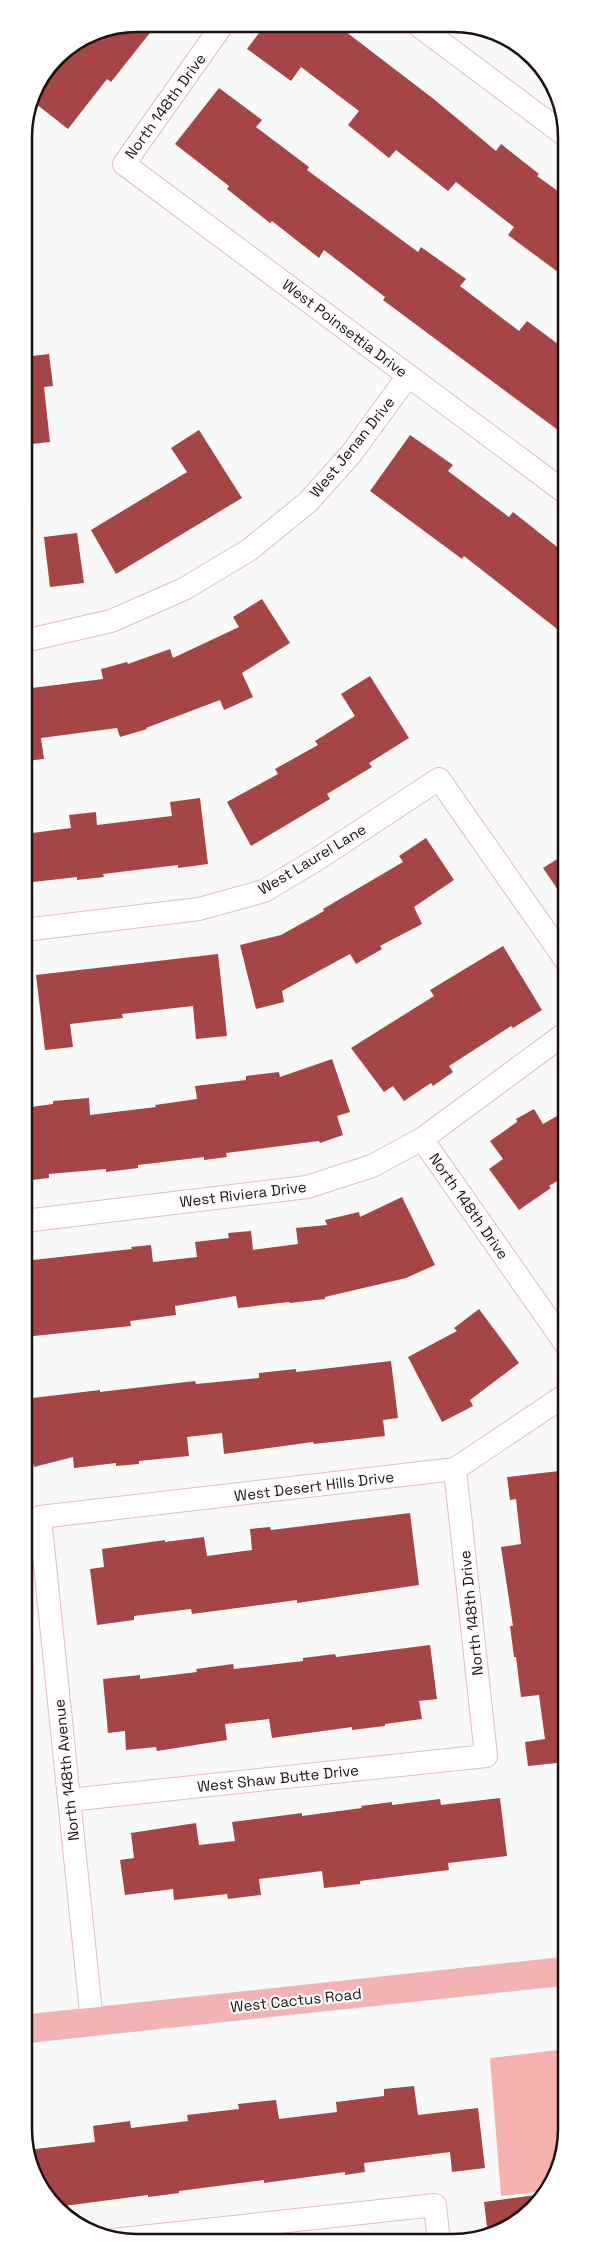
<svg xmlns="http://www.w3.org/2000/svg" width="591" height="2267" font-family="'Space Grotesk',sans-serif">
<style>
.green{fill:#f7b1ae}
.building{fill:#a54546}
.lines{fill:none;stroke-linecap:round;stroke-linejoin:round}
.minor-casing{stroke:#e4bcba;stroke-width:24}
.major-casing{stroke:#d6d4d4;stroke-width:29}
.minor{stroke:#fff;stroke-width:22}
.major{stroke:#f3b3b2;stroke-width:28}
.labels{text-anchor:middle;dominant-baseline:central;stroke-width:4.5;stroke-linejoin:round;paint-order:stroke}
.street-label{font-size:15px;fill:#1e1010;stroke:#fff}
.rim{fill:none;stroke:#1e1010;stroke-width:2.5}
</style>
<rect width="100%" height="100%" fill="#f9f9f9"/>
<polygon class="green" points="567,2049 567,2136 545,2191 501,2196 490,2058"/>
<g class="building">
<polygon points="138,24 157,24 111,82 107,79 68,129 31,100 43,78 62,54 94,32"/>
<polygon points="265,25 337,25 435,100 496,151 501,144 539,174 537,176 566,197 566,278 508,235 514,227 456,182 448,191 396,150 389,158 348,125 359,111 301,67 291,81 247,49"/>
<polygon points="219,88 262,120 256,127 309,167 307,170 418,252 421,247 466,279 460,286 519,331 527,321 566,350 566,436 383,300 385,297 324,250 319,258 272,221 270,223 227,189 229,186 175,144"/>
<polygon points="49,354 53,386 44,387 50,442 24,445 24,357"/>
<polygon points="199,430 242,498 116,574 91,530 187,472 171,448"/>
<polygon points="410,435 453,465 448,471 509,517 513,512 566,554 566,636 464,556 462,559 370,491"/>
<polygon points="77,533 84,583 50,587 44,537"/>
<polygon points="262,599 290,643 242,673 253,697 224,710 220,700 146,728 147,729 120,737 117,728 41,738 44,759 24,761 24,689 103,679 101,669 127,662 128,664 170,649 173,658 239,627 233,617"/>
<polygon points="370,676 409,738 369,763 372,767 327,794 330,799 251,846 227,802 278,774 275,769 318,745 315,741 355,716 341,694"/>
<polygon points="200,798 208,864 178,868 178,865 103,874 104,877 77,880 77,877 24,883 24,834 71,828 69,815 96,812 97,825 172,816 170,802"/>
<polygon points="426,838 454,880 414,907 422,924 380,946 382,949 356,964 350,954 282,991 284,1002 256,1009 240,945 281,935 324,911 323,909 403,862 399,856"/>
<polygon points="567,853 567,903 543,868"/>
<polygon points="503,946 542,1010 513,1028 511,1026 449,1066 453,1072 433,1086 431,1083 404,1101 393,1086 384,1092 351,1048 434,996 430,990"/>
<polygon points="218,954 227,1036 196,1039 193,1006 122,1014 123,1018 70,1024 73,1047 45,1050 36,975"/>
<polygon points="332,1059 350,1112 337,1116 343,1135 320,1143 319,1141 226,1153 227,1157 204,1160 204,1157 138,1165 138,1168 106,1172 106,1169 49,1174 49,1178 24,1181 24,1108 53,1104 53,1101 89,1098 90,1115 156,1107 155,1105 197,1099 195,1086 246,1080 246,1076 279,1072 280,1077"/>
<polygon points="534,1109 543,1124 557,1116 567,1132 567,1175 549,1186 551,1188 519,1210 489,1169 503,1159 490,1141 517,1122 516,1119"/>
<polygon points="402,1197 435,1265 406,1278 325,1297 325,1299 290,1303 289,1302 238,1308 236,1296 175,1306 176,1315 130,1321 131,1326 24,1337 24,1261 132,1249 131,1247 151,1245 153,1262 197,1257 195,1242 229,1238 228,1233 251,1231 253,1250 298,1244 296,1228 327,1225 325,1220 359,1212 360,1217"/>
<polygon points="479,1309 519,1363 470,1400 473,1406 442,1422 408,1357 457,1331 454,1328"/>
<polygon points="391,1361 398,1418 383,1420 385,1436 314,1444 313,1442 224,1454 222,1433 187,1437 189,1456 139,1461 139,1464 116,1466 116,1463 74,1468 73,1457 34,1467 30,1450 24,1451 24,1399 100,1390 100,1392 195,1381 196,1384 259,1378 259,1373 296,1369 296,1372"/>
<polygon points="567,1470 567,1762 528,1766 525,1742 545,1739 539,1695 521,1697 516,1657 514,1657 510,1626 513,1626 501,1547 521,1544 516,1499 510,1500 507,1477"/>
<polygon points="410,1513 419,1585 297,1603 297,1600 192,1614 191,1609 134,1616 134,1620 97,1625 90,1569 104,1567 102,1549 165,1540 165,1542 204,1537 207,1556 252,1550 250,1529 270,1527 271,1530"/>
<polygon points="430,1645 437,1699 419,1701 422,1719 385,1724 385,1726 352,1730 352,1727 272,1738 269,1719 225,1724 227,1740 157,1751 156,1747 126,1750 125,1731 108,1733 103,1679 140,1675 140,1679 197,1672 196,1669 233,1664 234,1669 303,1661 303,1658 335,1654 336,1657"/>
<polygon points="500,1798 507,1856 448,1863 449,1870 360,1881 360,1884 324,1888 322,1871 259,1879 261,1895 228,1899 227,1894 174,1900 173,1889 125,1895 120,1860 134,1858 131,1833 196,1823 199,1845 235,1841 232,1822 302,1813 302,1816 362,1808 361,1806 392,1802 392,1805 440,1799 441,1805"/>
<polygon points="414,2086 418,2115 478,2108 485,2168 452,2172 450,2152 364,2163 365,2172 345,2175 345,2172 264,2183 264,2180 179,2191 179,2193 148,2197 148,2195 56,2207 27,2150 95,2142 93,2126 130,2121 131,2128 188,2121 187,2115 239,2109 238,2104 276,2100 279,2119 337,2112 336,2102 384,2096 384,2089"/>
<polygon points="543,2194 539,2205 515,2224 487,2227 484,2202"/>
</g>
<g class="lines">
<g class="minor-casing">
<g id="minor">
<polyline points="223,24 124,164 566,493"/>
<polyline points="419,26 566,136"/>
<polyline points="24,641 111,621 184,589 249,550 308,502 351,454 408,376"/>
<polyline points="24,930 199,909 264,891 316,860 439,779 567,962"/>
<polyline points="422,1139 567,1346"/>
<polyline points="24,1221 307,1187 372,1166 422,1139 567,1032"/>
<polyline points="69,1800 486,1756 455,1469"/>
<polyline points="92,2022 40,1517 455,1469 567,1394"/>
<polyline points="113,2240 435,2205 439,2242"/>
</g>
</g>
<g class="major-casing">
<polyline id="major" points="25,2029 567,1971"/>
</g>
<use href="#minor" class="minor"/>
<use href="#major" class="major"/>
</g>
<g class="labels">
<g class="street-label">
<text transform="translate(165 106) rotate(-54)">North 148th Drive</text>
<text transform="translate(345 328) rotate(37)">West Poinsettia Drive</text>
<text transform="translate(352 447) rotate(-51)">West Jenan Drive</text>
<text transform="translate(312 859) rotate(-31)">West Laurel Lane</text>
<text transform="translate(243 1194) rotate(-7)">West Riviera Drive</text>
<text transform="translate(469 1206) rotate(55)">North 148th Drive</text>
<text transform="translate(314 1486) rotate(-7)">West Desert Hills Drive</text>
<text transform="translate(471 1613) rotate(-96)">North 148th Drive</text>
<text transform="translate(66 1770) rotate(-96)">North 148th Avenue</text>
<text transform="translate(278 1778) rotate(-6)">West Shaw Butte Drive</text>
<text transform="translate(296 2000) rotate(-6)">West Cactus Road</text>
</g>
</g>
<path d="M0 0H591V2267H0ZM137 32H453A105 105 0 0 1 558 137V2129A105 105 0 0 1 453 2234H137A105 105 0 0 1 32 2129V137A105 105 0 0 1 137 32Z" fill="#fff" fill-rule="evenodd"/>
<path class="rim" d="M137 32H453A105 105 0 0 1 558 137V2129A105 105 0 0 1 453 2234H137A105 105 0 0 1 32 2129V137A105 105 0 0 1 137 32Z"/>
</svg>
